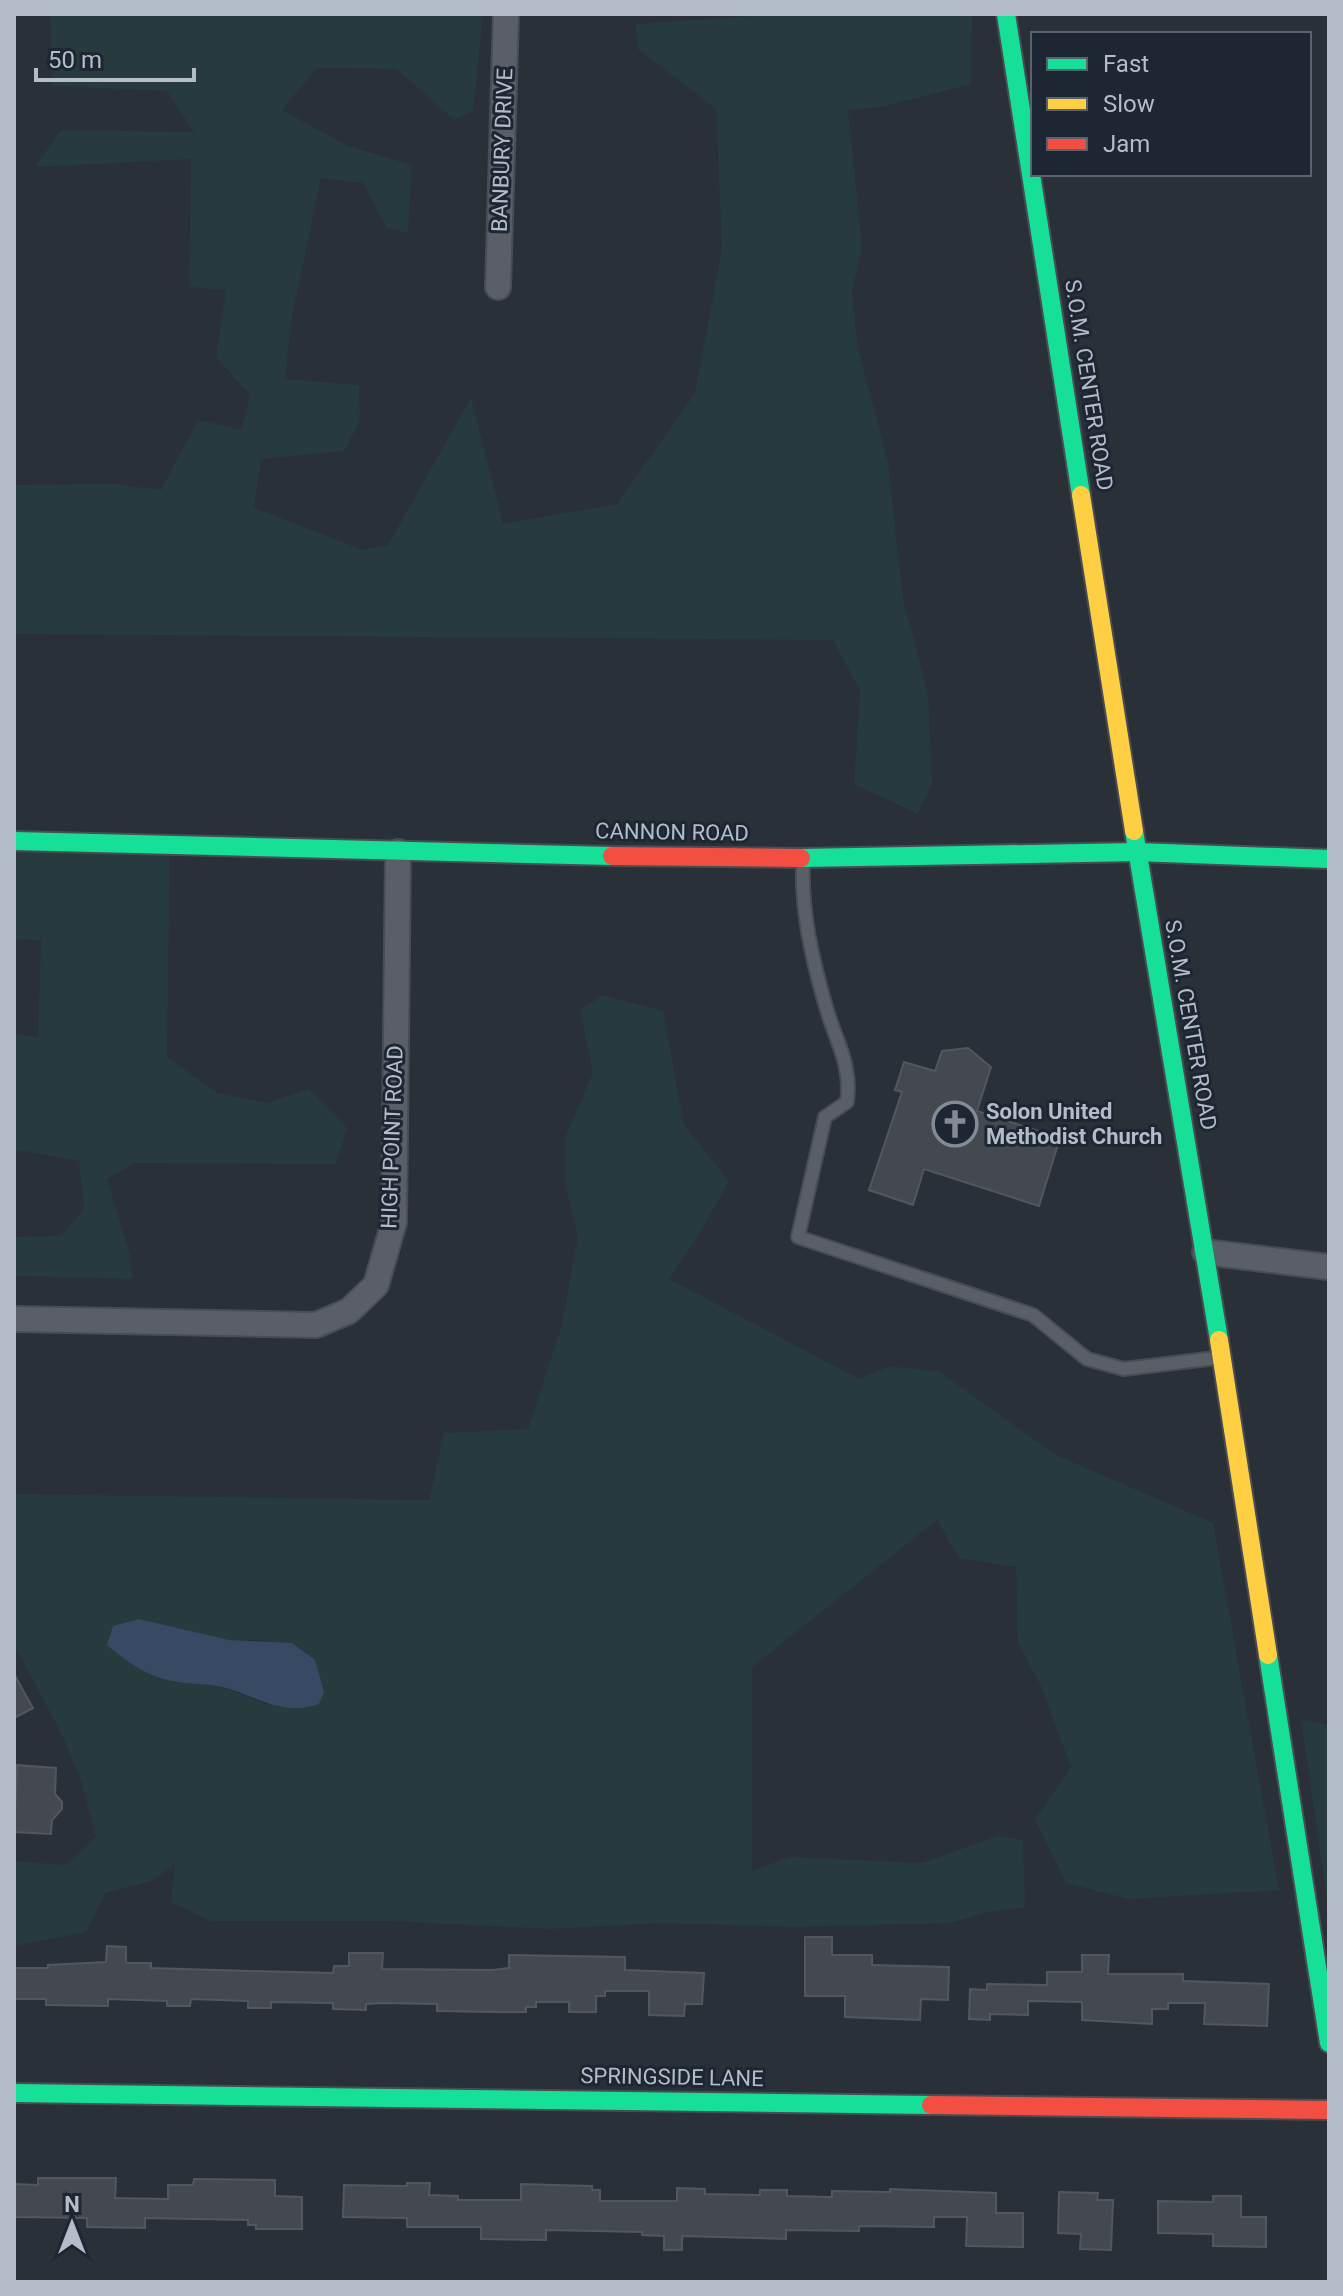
<svg xmlns="http://www.w3.org/2000/svg" width="1343" height="2296" font-family="Roboto,sans-serif">
<style>
.green{fill:#273a3e;fill-rule:evenodd}
.water{fill:#384963}
.building{fill:#444950;stroke:#52575f;stroke-width:2}
.lines{fill:none;stroke-linecap:round;stroke-linejoin:round}
.lane-casing{stroke:#484c53;stroke-width:16}
.street-casing{stroke:#484c53;stroke-width:28}
.fast-casing{stroke:#484c53;stroke-width:22}
.slow-casing{stroke:#484c53;stroke-width:22}
.jam-casing{stroke:#484c53;stroke-width:22}
.lane{stroke:#5a5e66;stroke-width:12}
.street{stroke:#5a5e66;stroke-width:24}
.fast{stroke:#16e098;stroke-width:18}
.slow{stroke:#ffcf43;stroke-width:18}
.jam{stroke:#f24e42;stroke-width:18}
.labels{text-anchor:middle;dominant-baseline:central;stroke-width:6;stroke-linejoin:round;paint-order:stroke}
.street-label{font-size:22px;fill:#b4bcc9;stroke:#1d2633}
.poi-label{font-size:22px;font-weight:bold;fill:#b4bcc9;stroke:#1d2633;text-anchor:start}
</style>
<rect width="100%" height="100%" fill="#2a3038"/>
<g class="green">
<polygon points="50,14 483,14 473,111 454,120 397,69 317,68 282,110 348,146 412,165 408,233 387,228 363,183 321,178 292,317 285,379 359,385 360,421 344,451 261,459 254,508 363,550 388,545 471,398 503,524 617,504 695,393 722,248 716,109 638,49 635,24 782,14 972,14 971,84 882,107 848,110 862,246 852,292 858,349 888,462 903,599 928,693 932,784 918,814 854,784 860,691 833,640 14,634 14,485 114,484 161,490 198,420 241,430 250,395 216,357 226,290 189,287 191,159 35,167 61,130 194,132 167,91 52,86"/>
<polygon points="170,845 167,1057 217,1093 267,1103 309,1089 347,1128 336,1164 134,1163 107,1179 130,1256 133,1279 14,1276 14,1237 61,1236 84,1209 79,1161 20,1150 14,1154 14,1033 38,1038 41,940 14,939 14,849"/>
<path d="M603 995 663 1011 684 1125 729 1181 697 1238 669 1279 859 1379 889 1366 940 1372 1056 1455 1213 1523 1279 1890 1129 1899 1066 1883 1035 1819 1071 1767 1042 1688 1018 1643 1016 1567 959 1558 937 1520 752 1667V1871L789 1857 922 1863 998 1836 1023 1840 1025 1907 985 1913 951 1923 796 1927 662 1923 551 1929 392 1921H211L171 1902 175 1864 151 1881 105 1893 86 1932 14 1946V1861L67 1865 96 1837 82 1783 62 1735 14 1644V1494L429 1500 444 1433 528 1429 561 1328 578 1236 565 1184V1138L593 1073 580 1010ZM139 1619 229 1640H263L268 1705 222 1687 170 1681Z"/>
<polygon points="1301,1719 1329,1725 1329,1914"/>
</g>
<path class="water" d="M139 1619 229 1640 292 1643 315 1660 324 1692 319 1704C280 1717 258 1696 222 1687 206 1683 189 1685 172 1681 146 1676 127 1662 107 1645L113 1626Z"/>
<g class="building">
<polygon points="968,1048 991,1067 977,1111 1060,1138 1039,1206 924,1169 913,1205 869,1190 902,1092 895,1090 904,1062 935,1071 942,1051"/>
<polygon points="14,1674 33,1708 14,1718"/>
<polygon points="17,1765 56,1768 55,1794 62,1802 62,1809 52,1820 51,1834 14,1832"/>
<polygon points="805,1937 832,1937 832,1955 872,1955 872,1965 949,1967 948,2000 921,1999 920,2020 845,2017 845,1996 805,1996"/>
<polygon points="107,1946 126,1947 126,1963 151,1963 151,1968 249,1971 333,1973 334,1966 349,1966 349,1953 383,1953 382,1969 493,1970 509,1968 509,1955 625,1957 625,1970 704,1973 702,2004 685,2004 684,2016 649,2015 649,1991 605,1991 605,1996 596,1996 596,2012 569,2012 569,2002 536,2002 536,2007 526,2007 526,2012 493,2012 437,2011 437,2004 382,2003 366,2004 366,2010 333,2009 333,2003 271,2002 271,2008 248,2008 248,2001 191,1999 190,2006 167,2006 167,2001 108,1999 108,2006 46,2005 46,1999 14,1999 14,1968 48,1968 48,1965 106,1962"/>
<polygon points="1082,1955 1109,1955 1108,1974 1183,1974 1183,1981 1269,1984 1267,2026 1204,2024 1205,2003 1168,2003 1168,2009 1152,2009 1152,2024 1082,2020 1082,2002 1028,2001 1028,2015 990,2014 990,2020 969,2019 970,1989 987,1990 987,1984 1047,1985 1047,1972 1082,1972"/>
<polygon points="38,2178 116,2178 115,2198 168,2199 168,2185 193,2185 194,2179 275,2180 275,2196 302,2197 302,2229 256,2229 256,2225 248,2225 248,2220 145,2218 145,2228 87,2227 87,2218 14,2217 14,2184 38,2185"/>
<polygon points="407,2183 430,2183 429,2195 458,2196 458,2200 521,2200 521,2184 592,2186 592,2190 600,2190 600,2201 677,2201 677,2188 705,2189 705,2194 760,2195 760,2190 787,2190 787,2196 832,2197 832,2191 890,2192 890,2189 996,2193 996,2213 1023,2213 1023,2247 966,2246 967,2217 934,2217 934,2227 859,2226 859,2231 786,2230 786,2239 682,2236 682,2250 664,2250 664,2236 642,2235 642,2232 546,2230 546,2240 481,2239 481,2227 407,2227 407,2218 343,2217 344,2185 407,2186"/>
<polygon points="1059,2192 1098,2193 1097,2200 1113,2200 1111,2250 1080,2249 1081,2234 1058,2233"/>
<polygon points="1213,2196 1241,2196 1241,2217 1266,2217 1266,2247 1213,2246 1213,2234 1158,2233 1158,2201 1213,2202"/>
</g>
<g class="lines">
<g class="lane-casing">
<path id="lane" d="M803 861C801 911 812 959 826 1007 836 1042 852 1064 847 1102L825 1117 798 1237 1033 1315 1087 1359 1124 1369 1216 1358"/>
</g>
<g class="street-casing">
<g id="street">
<polyline points="498,287 506,14"/>
<polyline points="1205,1252 1329,1267"/>
<polyline points="14,1319 316,1325 349,1311 376,1285 394,1222 398,852"/>
</g>
</g>
<g class="fast-casing">
<g id="fast">
<polyline points="1006,14 1081,495"/>
<polyline points="1134,831 1219,1340"/>
<polyline points="14,841 612,856"/>
<polyline points="801,858 1137,852 1329,859"/>
<polyline points="1268,1655 1329,2043"/>
<polyline points="14,2093 931,2105"/>
</g>
</g>
<g class="slow-casing">
<g id="slow">
<polyline points="1081,495 1134,831"/>
<polyline points="1219,1340 1268,1655"/>
</g>
</g>
<g class="jam-casing">
<g id="jam">
<polyline points="612,856 801,858"/>
<polyline points="931,2105 1329,2110"/>
</g>
</g>
<use href="#lane" class="lane"/>
<use href="#street" class="street"/>
<use href="#fast" class="fast"/>
<use href="#slow" class="slow"/>
<use href="#jam" class="jam"/>
</g>
<defs>
<g id="church-ring" transform="scale(2.3)"><circle r="9.5" fill="#1d2633" stroke="#848b96" stroke-width="1.5"/><path d="M-1.2-6h2.4v3.5h3.3v2.4h-3.3V6h-2.4V-.1h-3.3v-2.4h3.3Z" fill="#848b96"/></g>
</defs>
<g fill-rule="evenodd">
<use href="#church-ring" x="955" y="1124"/>
</g>
<g class="labels">
<g class="street-label">
<text transform="translate(502 150) rotate(-88)">BANBURY DRIVE</text>
<text transform="translate(1089 385) rotate(81)">S.O.M. CENTER ROAD</text>
<text transform="translate(672 832) rotate(1)">CANNON ROAD</text>
<text transform="translate(1191 1025) rotate(80)">S.O.M. CENTER ROAD</text>
<text transform="translate(392 1137) rotate(-88)">HIGH POINT ROAD</text>
<text transform="translate(672 2077) rotate(1)">SPRINGSIDE LANE</text>
</g>
<g class="poi-label">
<text x="986" y="1111">Solon United<tspan x="986" dy="25">Methodist Church</tspan></text>
</g>
</g>
<rect width="1343" height="2296" fill="none" stroke="#b4bcc9" stroke-width="32"/>
<rect x="1031" y="32" width="280" height="144" fill="#1d2633" stroke="#59626f" stroke-width="2"/>
<rect x="1047" y="58" width="40" height="12" fill="#16e098" stroke="#59626f" stroke-width="2"/>
<text x="1103" y="72" font-size="24" fill="#b4bcc9">Fast</text>
<rect x="1047" y="98" width="40" height="12" fill="#ffcf43" stroke="#59626f" stroke-width="2"/>
<text x="1103" y="112" font-size="24" fill="#b4bcc9">Slow</text>
<rect x="1047" y="138" width="40" height="12" fill="#f24e42" stroke="#59626f" stroke-width="2"/>
<text x="1103" y="152" font-size="24" fill="#b4bcc9">Jam</text>
<g transform="translate(72 2224)" stroke="#1d2633" stroke-width="6" paint-order="stroke">
<path d="M0-6L14 30L0 20L-14 30Z" fill="#b4bcc9"/>
<text y="-12" font-size="22" font-weight="bold" text-anchor="middle" fill="#b4bcc9">N</text>
</g>
<path d="M36 68v12h158v-12" fill="none" stroke="#b4bcc9" stroke-width="4"/>
<text x="48" y="68" font-size="24" fill="#b4bcc9" stroke="#1d2633" stroke-width="6" paint-order="stroke">50 m</text>
</svg>
